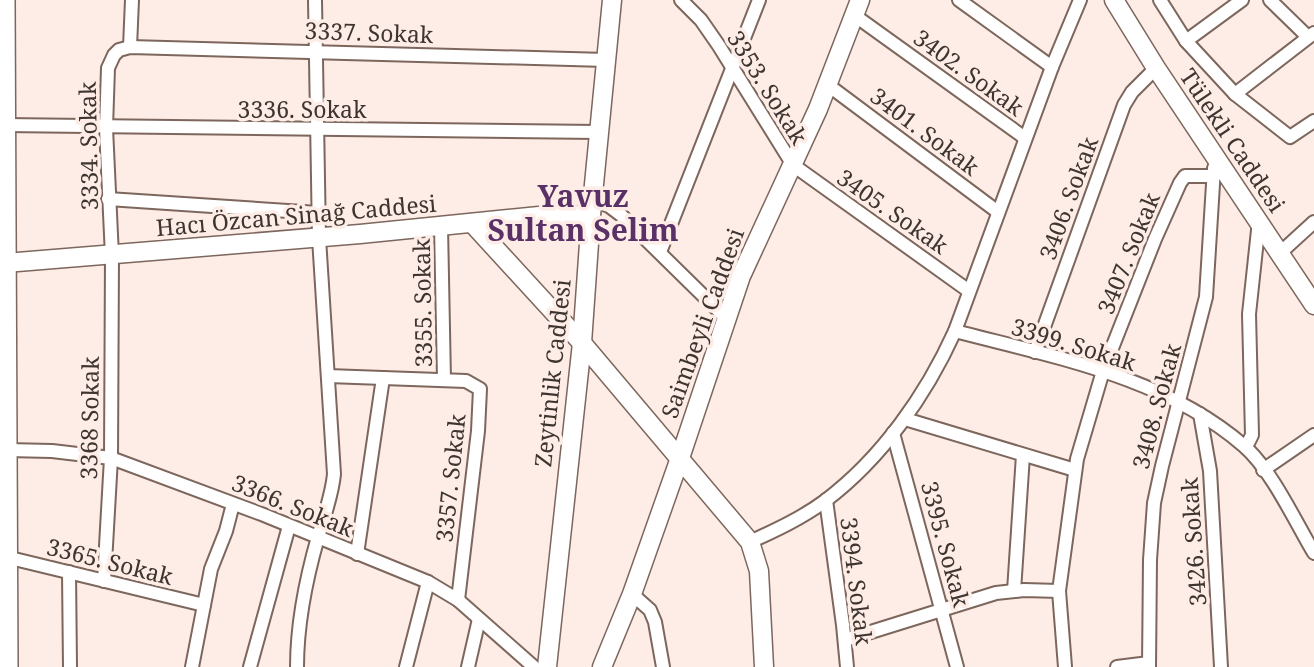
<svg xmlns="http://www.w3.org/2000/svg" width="1314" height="667" font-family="'Noto Serif',serif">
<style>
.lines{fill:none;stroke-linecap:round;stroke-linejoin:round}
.street-casing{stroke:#7d665c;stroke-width:16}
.secondary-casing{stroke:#7d665c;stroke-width:21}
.highway-casing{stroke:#7d665c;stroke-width:26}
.street{stroke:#fff;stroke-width:12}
.secondary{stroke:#fff;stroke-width:18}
.highway{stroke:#fff;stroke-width:23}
.labels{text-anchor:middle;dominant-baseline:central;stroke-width:7;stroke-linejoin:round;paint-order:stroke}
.street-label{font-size:23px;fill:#3e3430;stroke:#fdede6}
.district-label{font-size:30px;font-weight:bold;fill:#593167;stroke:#fdede6}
</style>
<rect width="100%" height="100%" fill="#fdede6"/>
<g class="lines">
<g class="street-casing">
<g id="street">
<polyline points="681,0 701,20 719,46 793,165 969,291"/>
<polyline points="959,0 1052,67"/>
<polyline points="1160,0 1186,41 1235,94 1290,137 1314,121"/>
<polyline points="1270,0 1308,37"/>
<polyline points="854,15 1025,138"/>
<polyline points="1186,41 1242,0"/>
<polyline points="130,47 132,0"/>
<polyline points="828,85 998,212"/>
<polyline points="1235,94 1314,33"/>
<polyline points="4,125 599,132"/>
<polyline points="108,199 318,213"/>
<polyline points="592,200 609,206 621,215 727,319"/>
<polyline points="441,226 444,380"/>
<polyline points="660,252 759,0"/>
<polyline points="1279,254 1314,222"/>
<path d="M955 331C1054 357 1165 377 1244 446 1271 469 1296 523 1314 553"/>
<polyline points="1035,352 1124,105 1132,92 1156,68"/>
<polyline points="328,376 466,381 480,389 478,431 458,600"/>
<polyline points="1200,414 1210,471 1221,667"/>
<polyline points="905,419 1075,470"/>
<polyline points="893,433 957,667"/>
<polyline points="1246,447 1252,435 1249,314 1259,221"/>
<polyline points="7,450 52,451 111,458 264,515 428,582 458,600 534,667"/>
<polyline points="1263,470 1314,435"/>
<polyline points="826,500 843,625 847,667"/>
<path d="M750 542C776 530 802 518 825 501 882 458 926 395 955 331L1052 67 1080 0"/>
<polyline points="357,554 383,378"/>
<polyline points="6,557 204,605"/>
<polyline points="69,572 70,667"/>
<polyline points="104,581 111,458 112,256 106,128 108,68 114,55 119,50 130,47 606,60"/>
<polyline points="1014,591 1023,455"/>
<polyline points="632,594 650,610 655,622 663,667"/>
<polyline points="845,640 996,593 1024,590 1059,591"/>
<polyline points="192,667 211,569 226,531 233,504"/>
<polyline points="250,667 289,526"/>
<path d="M297 667C297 624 306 579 318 537 324 516 332 496 334 474L319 238 315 0"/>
<polyline points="406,667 428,582"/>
<polyline points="468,667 479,619"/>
<polyline points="1065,667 1059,591 1077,459 1103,371 1155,239 1180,183 1185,176 1213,176"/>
<polyline points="1117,667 1149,663"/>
<polyline points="1149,667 1150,560 1154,503 1162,466 1206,297 1214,168"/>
</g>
</g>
<g class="secondary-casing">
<g id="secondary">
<polyline points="1114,0 1156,68 1314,305"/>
<polyline points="472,223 582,343 750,542 759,571 764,667"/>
<polyline points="5,263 360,234 539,216 591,215"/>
<polyline points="547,667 582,343 591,215 612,0"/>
<polyline points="602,667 632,594 680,458 741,276 818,109 860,0"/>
</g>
</g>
<g class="highway-casing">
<polyline id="highway" points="3,0 6,667"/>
</g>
<use href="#street" class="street"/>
<use href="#secondary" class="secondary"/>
<use href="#highway" class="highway"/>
</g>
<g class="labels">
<g class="street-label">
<text transform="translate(369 32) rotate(2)">3337. Sokak</text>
<text transform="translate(969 72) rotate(36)">3402. Sokak</text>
<text transform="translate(768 87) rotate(58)">3353. Sokak</text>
<text x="302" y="109">3336. Sokak</text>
<text transform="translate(925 131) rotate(37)">3401. Sokak</text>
<text transform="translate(1233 140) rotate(56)">Tülekli Caddesi</text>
<text transform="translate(88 146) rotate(-91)">3334. Sokak</text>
<text transform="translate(1068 198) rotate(-70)">3406. Sokak</text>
<text transform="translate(893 211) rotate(35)">3405. Sokak</text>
<text transform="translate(296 215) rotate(-5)">Hacı Özcan Sinağ Caddesi</text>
<text transform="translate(1128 253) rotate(-68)">3407. Sokak</text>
<text transform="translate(422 303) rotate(-91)">3355. Sokak</text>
<text transform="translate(702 323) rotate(-70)">Saimbeyli Caddesi</text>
<text transform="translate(1074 344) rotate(17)">3399. Sokak</text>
<text transform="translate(552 373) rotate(-84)">Zeytinlik Caddesi</text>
<text transform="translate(1156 406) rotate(-75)">3408. Sokak</text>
<text transform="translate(89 418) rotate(-89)">3368 Sokak</text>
<text transform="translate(450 478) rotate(-84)">3357. Sokak</text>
<text transform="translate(293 505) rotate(22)">3366. Sokak</text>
<text transform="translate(1193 542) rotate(-94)">3426. Sokak</text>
<text transform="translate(946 544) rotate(75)">3395. Sokak</text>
<text transform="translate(110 561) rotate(14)">3365. Sokak</text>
<text transform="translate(857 581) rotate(83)">3394. Sokak</text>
</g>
<g class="district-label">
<text x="583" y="195">Yavuz<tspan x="583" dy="34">Sultan Selim</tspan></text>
</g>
</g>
</svg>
